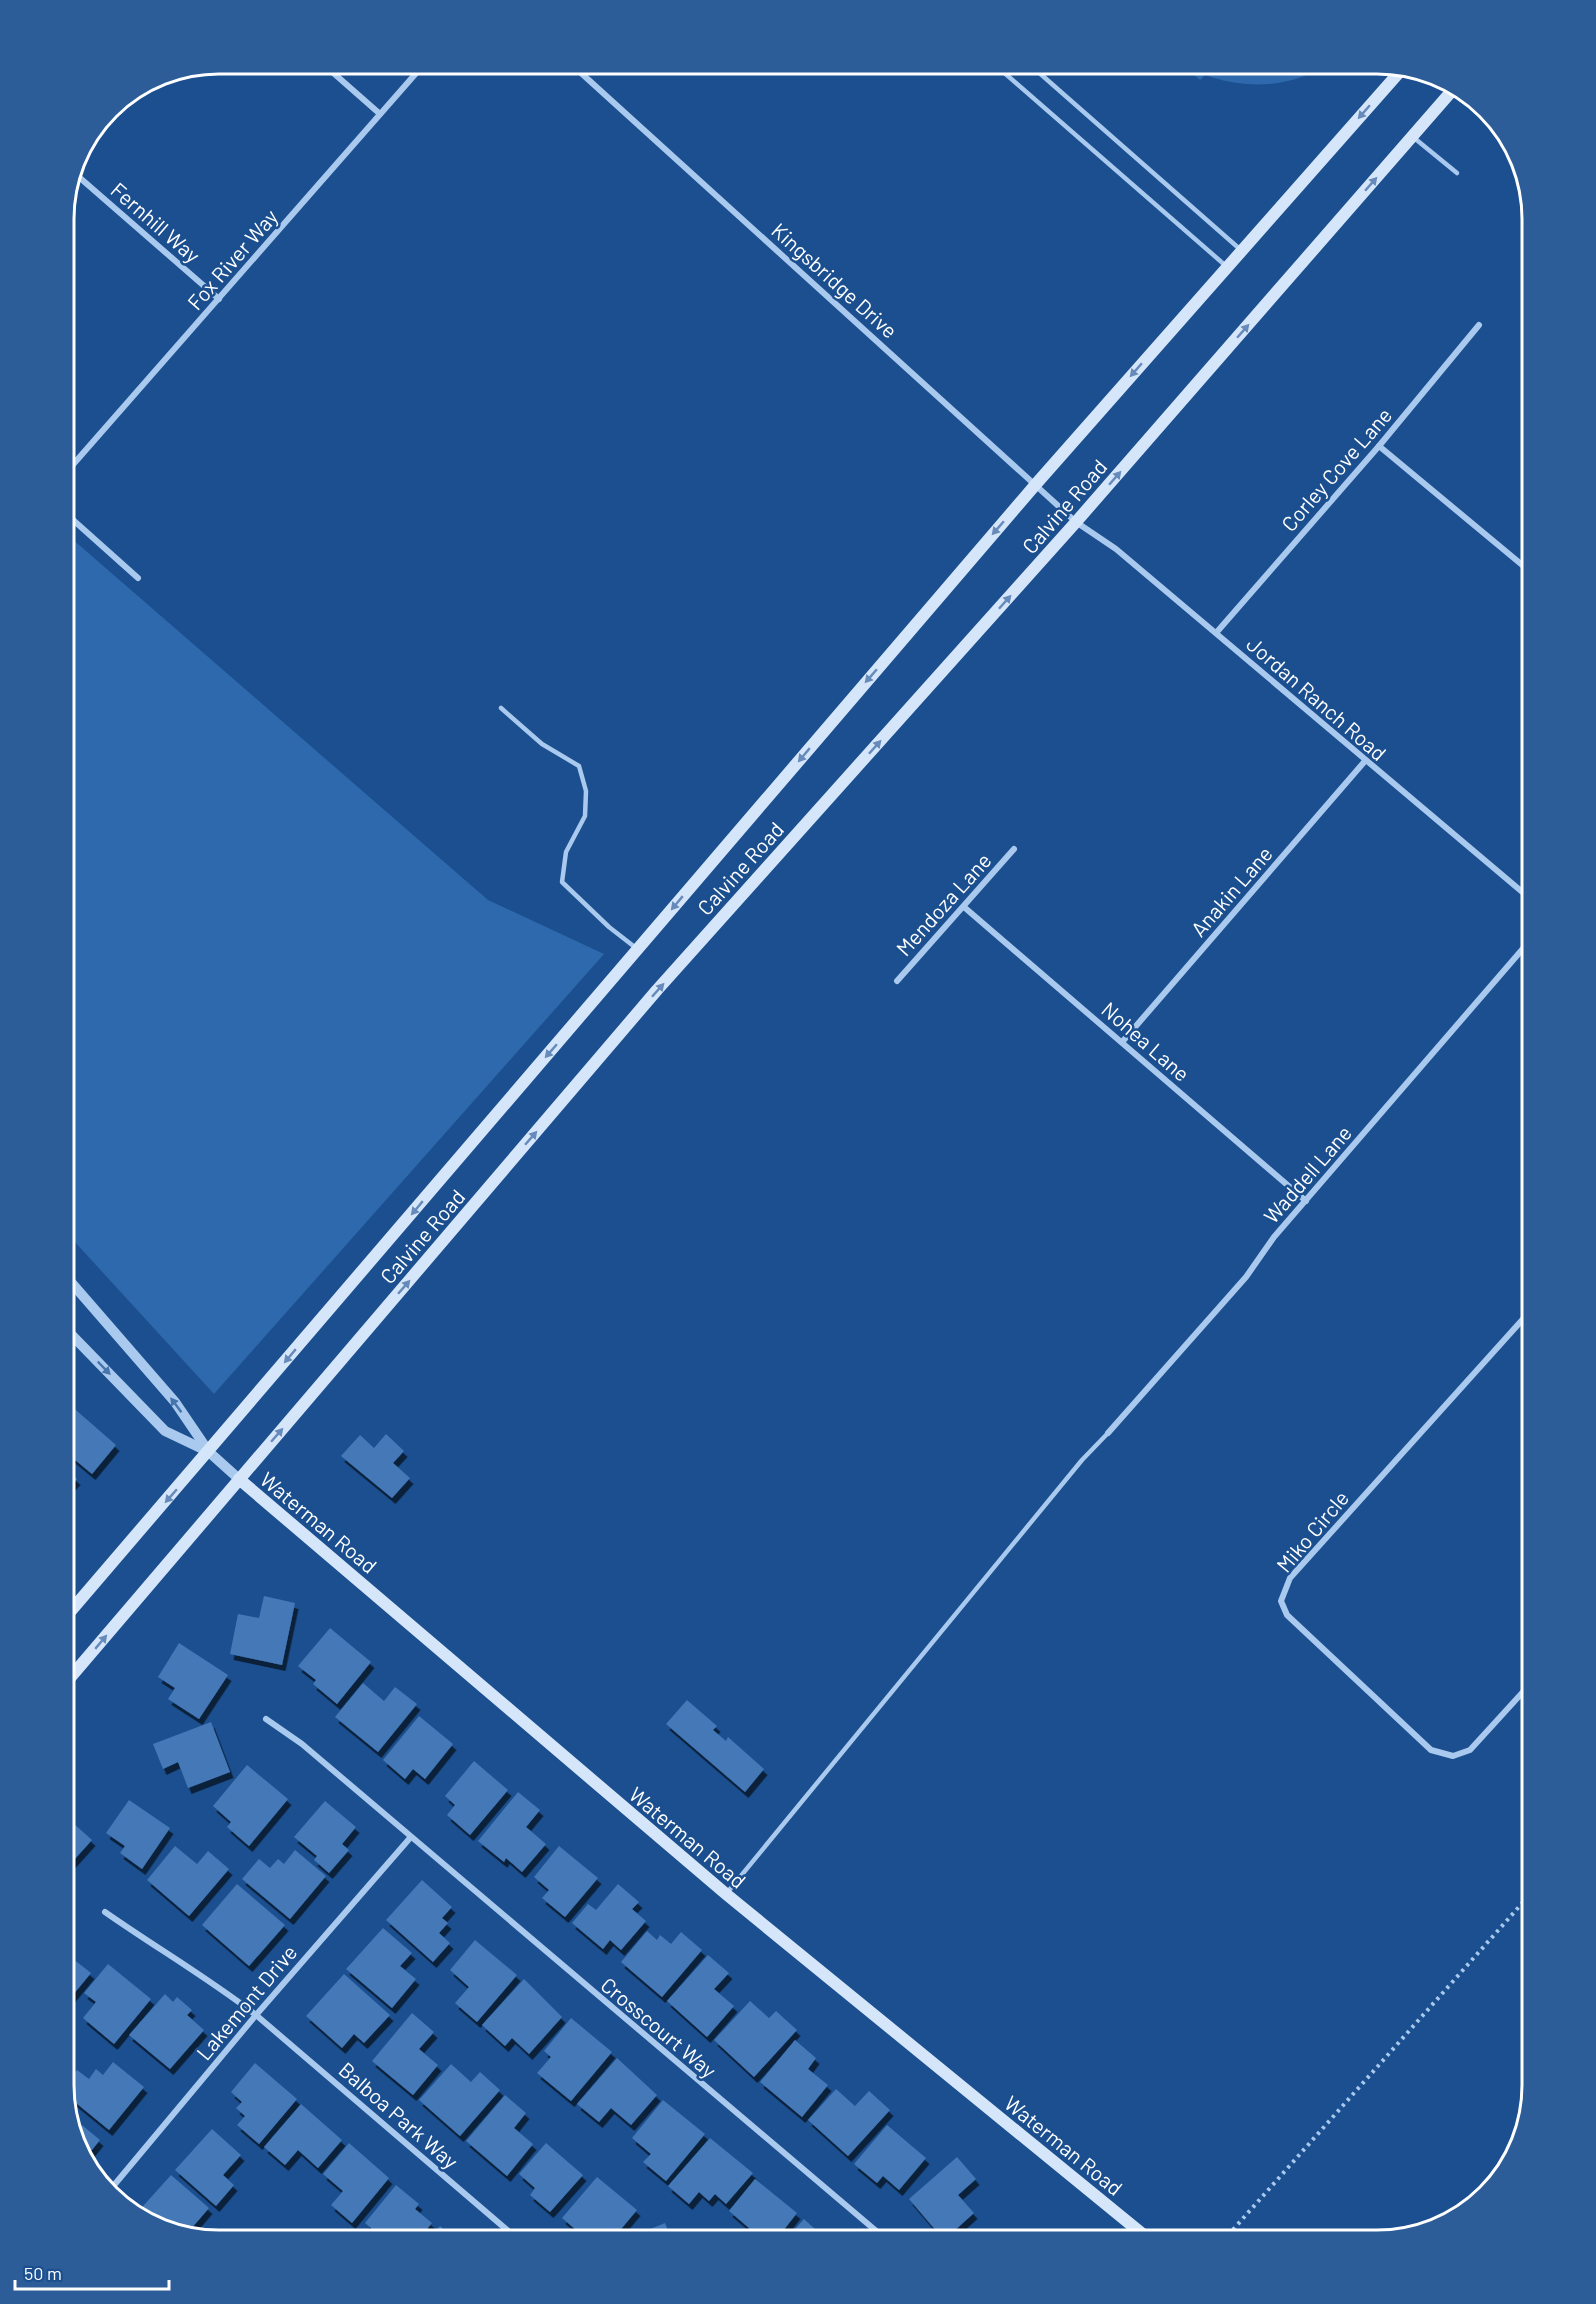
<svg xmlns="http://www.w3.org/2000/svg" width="1596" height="2304" font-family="Barlow,sans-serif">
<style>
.green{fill:#2e69ad}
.building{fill:#4478b7;filter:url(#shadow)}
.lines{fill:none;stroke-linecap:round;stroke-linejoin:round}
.path{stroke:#a9c9ee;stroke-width:4;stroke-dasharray:3 4.5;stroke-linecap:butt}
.service{stroke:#a9c9ee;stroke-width:4.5}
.minor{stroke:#a9c9ee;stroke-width:6}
.tertiary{stroke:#a9c9ee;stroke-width:10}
.secondary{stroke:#d6e6fa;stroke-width:12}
.oneway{fill:#668bba}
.oneway2{fill:#4674ac}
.labels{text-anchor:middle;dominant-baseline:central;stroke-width:5;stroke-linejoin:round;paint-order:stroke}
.street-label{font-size:21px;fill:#fff;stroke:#1b4f8f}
.rim{fill:none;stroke:#fff;stroke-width:3}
</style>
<defs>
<filter id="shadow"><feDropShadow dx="3.5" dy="6" stdDeviation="0" flood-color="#0009"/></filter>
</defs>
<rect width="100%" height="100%" fill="#1b4f8f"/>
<g class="green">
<path d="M1180 63H1330C1292 88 1247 90 1205 75L1200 80Z"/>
<polygon points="63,531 488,900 604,954 214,1394 63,1229"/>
</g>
<g class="building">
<polygon points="1533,328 1533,351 1521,341"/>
<polygon points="69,1404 116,1445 92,1474 63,1450 63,1411"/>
<polygon points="386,1434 404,1451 393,1463 410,1478 392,1498 341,1456 360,1435 374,1448"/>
<polygon points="63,1467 77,1479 63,1494"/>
<polygon points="264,1596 295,1603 282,1665 230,1654 238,1614 259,1618"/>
<polygon points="330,1628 371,1662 337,1704 313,1684 316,1680 298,1666"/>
<polygon points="179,1643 228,1675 199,1719 168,1699 175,1688 158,1677"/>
<polygon points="363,1683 384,1701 395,1687 417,1704 378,1752 335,1717"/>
<polygon points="687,1700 717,1726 713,1730 726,1741 728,1737 764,1769 745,1792 666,1724"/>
<polygon points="419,1716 453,1744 425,1779 413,1769 405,1779 383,1760"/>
<polygon points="211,1722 230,1772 188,1788 178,1762 163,1769 153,1744"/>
<polygon points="474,1761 508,1790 470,1835 447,1815 455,1805 445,1796"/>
<polygon points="247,1765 288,1799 249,1846 227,1827 231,1822 213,1806"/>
<polygon points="518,1792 540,1810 526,1827 546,1844 522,1872 506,1858 504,1862 478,1841"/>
<polygon points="129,1800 170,1828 142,1869 120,1853 125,1846 106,1833"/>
<polygon points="325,1801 356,1827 342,1844 349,1850 329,1873 314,1860 317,1856 294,1837"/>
<polygon points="63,1814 92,1840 63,1872"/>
<polygon points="175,1846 197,1864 208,1851 229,1869 189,1916 147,1880"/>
<polygon points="559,1846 598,1878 565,1917 542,1898 549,1890 534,1877"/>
<polygon points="295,1850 326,1876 290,1919 242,1879 259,1859 270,1868 278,1859 284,1864"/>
<polygon points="422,1880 452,1907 442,1918 448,1923 439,1933 450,1943 433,1962 386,1920"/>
<polygon points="237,1884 285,1925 249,1966 202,1925"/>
<polygon points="618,1884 639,1902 632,1909 646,1921 621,1950 610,1940 603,1949 572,1923 588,1904 596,1910"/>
<polygon points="383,1928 412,1953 400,1966 416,1979 392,2008 346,1969"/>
<polygon points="647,1931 657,1940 660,1935 671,1944 681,1932 702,1950 662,1997 621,1962"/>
<polygon points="475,1940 517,1975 477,2022 455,2003 469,1987 450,1970"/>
<polygon points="63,1951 91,1973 63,2007"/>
<polygon points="708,1955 729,1973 714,1989 734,2006 707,2037 667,2001"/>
<polygon points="108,1964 151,1999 114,2044 83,2018 96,2002 84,1993"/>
<polygon points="344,1974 390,2015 364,2043 354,2034 342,2048 306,2016"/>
<polygon points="524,1979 562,2017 529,2054 512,2038 505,2046 482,2025"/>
<polygon points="165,1994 173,2002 177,1997 192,2010 187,2015 204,2030 170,2069 129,2035"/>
<polygon points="750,2001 769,2018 776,2011 797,2030 754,2077 714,2040"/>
<polygon points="412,2013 434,2032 419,2049 438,2065 413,2095 372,2061"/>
<polygon points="571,2018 612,2052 571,2101 537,2073 551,2057 544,2051"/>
<polygon points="795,2040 816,2058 808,2069 828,2085 802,2117 760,2082"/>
<polygon points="617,2058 657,2095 631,2125 611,2108 599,2122 577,2104"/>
<polygon points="113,2062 144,2087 109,2130 65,2094 63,2087 77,2070 89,2079 96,2069 103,2075"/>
<polygon points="255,2063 297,2099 259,2144 237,2125 245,2116 236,2108 242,2102 231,2092"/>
<polygon points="451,2064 471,2082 480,2072 500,2090 460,2136 419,2100"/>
<polygon points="836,2089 855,2106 869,2091 890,2110 848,2156 808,2120"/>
<polygon points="505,2095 526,2113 514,2128 533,2144 507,2176 466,2141"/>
<polygon points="663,2100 705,2134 666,2181 643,2162 651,2154 632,2138"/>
<polygon points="301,2104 342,2140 318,2168 298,2150 285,2165 264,2147"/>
<polygon points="71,2116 100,2140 83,2161 77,2138"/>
<polygon points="887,2125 926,2158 899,2190 883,2176 877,2183 854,2164"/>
<polygon points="212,2129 241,2155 223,2175 234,2185 216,2206 175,2170"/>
<polygon points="710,2138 753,2173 726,2204 715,2194 709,2201 699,2192 689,2204 668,2186"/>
<polygon points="349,2143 389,2178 352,2223 331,2205 343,2191 323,2174"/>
<polygon points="546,2143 583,2175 550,2212 530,2195 535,2188 519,2174"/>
<polygon points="957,2157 976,2179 958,2195 974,2213 944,2240 909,2199"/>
<polygon points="171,2175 209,2208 190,2230 198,2238 140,2220 135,2215"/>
<polygon points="597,2177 637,2210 611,2241 589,2241 562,2218"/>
<polygon points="755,2179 797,2213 775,2241 739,2241 749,2228 729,2211"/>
<polygon points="396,2185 419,2204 415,2209 432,2223 417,2241 386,2241 365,2223"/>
<polygon points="804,2219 828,2241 784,2241"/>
<polygon points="665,2223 672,2241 621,2241"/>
<polygon points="440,2226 456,2240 458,2238 461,2241 428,2241"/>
<polygon points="303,2234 319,2241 300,2241"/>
</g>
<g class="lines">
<polyline class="path" points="1223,2241 1533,1891"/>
<g class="service">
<polyline points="993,63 1226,266"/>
<polyline points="1028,63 1242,251"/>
<polyline points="1413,137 1457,173"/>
<polyline points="501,708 542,744 579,766 586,791 585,816 566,852 562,882 609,927 636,948"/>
<polyline points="726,1894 1082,1460 1108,1433"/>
</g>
<g class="minor">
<polyline points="322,63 380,114"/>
<polyline points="570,63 1076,522 1116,549 1533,901"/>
<polyline points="72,171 219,299"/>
<polyline points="1379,446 1533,574"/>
<polyline points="63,476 425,63"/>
<polyline points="63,511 138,578"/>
<polyline points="1216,633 1379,446 1479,325"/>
<polyline points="964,907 1306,1201"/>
<polyline points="897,981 1014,849"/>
<polyline points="1123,1041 1365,761"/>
<polyline points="1108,1433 1246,1277 1274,1237 1533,937"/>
<polyline points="1533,1681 1470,1750 1453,1756 1431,1750 1287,1615 1281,1601 1290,1578 1533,1308"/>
<polyline points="266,1719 302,1744 888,2241"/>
<path d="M105 1912C155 1947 208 1978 256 2015L520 2241"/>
<polyline points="110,2190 256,2015 410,1838"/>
</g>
<g class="tertiary">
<polyline points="63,1273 175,1402 209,1452 239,1479"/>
<polyline points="63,1326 165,1431 209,1452"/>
</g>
<g class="secondary">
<polyline points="239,1479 726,1894 1151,2241"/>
<polyline points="63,1620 1036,484 1403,68"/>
<polyline points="63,1686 657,990 1076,522 1457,85"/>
</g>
</g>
<defs><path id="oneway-solid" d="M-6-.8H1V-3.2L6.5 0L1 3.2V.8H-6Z" transform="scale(1.5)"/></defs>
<g class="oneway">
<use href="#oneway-solid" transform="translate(1364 112) rotate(131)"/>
<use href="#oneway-solid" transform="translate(1371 184) rotate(-49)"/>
<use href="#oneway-solid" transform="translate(1243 331) rotate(-49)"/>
<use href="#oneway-solid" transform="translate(1136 370) rotate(131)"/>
<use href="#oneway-solid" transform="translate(1115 478) rotate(-49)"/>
<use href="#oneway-solid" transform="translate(998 528) rotate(131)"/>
<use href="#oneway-solid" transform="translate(1005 602) rotate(-48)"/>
<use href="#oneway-solid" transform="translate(871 676) rotate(131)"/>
<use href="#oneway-solid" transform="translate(875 747) rotate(-48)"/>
<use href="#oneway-solid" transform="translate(804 755) rotate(130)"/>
<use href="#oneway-solid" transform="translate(677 903) rotate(130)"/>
<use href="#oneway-solid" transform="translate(658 990) rotate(-48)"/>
<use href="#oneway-solid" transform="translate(551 1051) rotate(131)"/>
<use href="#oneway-solid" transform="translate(531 1138) rotate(-49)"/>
<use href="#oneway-solid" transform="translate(417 1208) rotate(130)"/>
<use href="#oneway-solid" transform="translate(404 1287) rotate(-49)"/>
<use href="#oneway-solid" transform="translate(290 1356) rotate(130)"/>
<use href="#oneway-solid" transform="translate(277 1435) rotate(-49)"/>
<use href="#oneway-solid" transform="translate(171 1496) rotate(131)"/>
<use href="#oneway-solid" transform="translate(101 1642) rotate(-50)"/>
</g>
<g class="oneway2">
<use href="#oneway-solid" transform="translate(104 1368) rotate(46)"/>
<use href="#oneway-solid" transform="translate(176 1405) rotate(-127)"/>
</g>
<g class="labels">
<g class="street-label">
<text transform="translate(156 222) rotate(41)">Fernhill Way</text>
<text transform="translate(232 259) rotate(-49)">Fox River Way</text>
<text transform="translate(835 280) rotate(42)">Kingsbridge Drive</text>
<text transform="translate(1336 469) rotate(-49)">Corley Cove Lane</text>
<text transform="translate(1064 506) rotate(-49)">Calvine Road</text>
<text transform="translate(1317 698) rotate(41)">Jordan Ranch Road</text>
<text transform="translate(740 868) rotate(-48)">Calvine Road</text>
<text transform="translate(1231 891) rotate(-49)">Anakin Lane</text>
<text transform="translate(943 904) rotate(-48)">Mendoza Lane</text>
<text transform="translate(1146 1041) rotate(41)">Nohea Lane</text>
<text transform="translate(1307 1174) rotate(-49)">Waddell Lane</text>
<text transform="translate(422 1236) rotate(-49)">Calvine Road</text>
<text transform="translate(319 1522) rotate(40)">Waterman Road</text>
<text transform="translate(1312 1531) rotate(-50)">Miko Circle</text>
<text transform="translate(688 1837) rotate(40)">Waterman Road</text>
<text transform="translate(246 2002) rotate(-50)">Lakemont Drive</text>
<text transform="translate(659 2027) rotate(40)">Crosscourt Way</text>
<text transform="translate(399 2115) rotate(41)">Balboa Park Way</text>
<text transform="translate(1064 2145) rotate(39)">Waterman Road</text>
</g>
</g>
<path d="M0 0H1596V2304H0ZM219 74H1377A145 145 0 0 1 1522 219V2085A145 145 0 0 1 1377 2230H219A145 145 0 0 1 74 2085V219A145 145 0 0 1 219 74Z" fill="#2d5d98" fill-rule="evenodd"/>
<path class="rim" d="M219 74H1377A145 145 0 0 1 1522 219V2085A145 145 0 0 1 1377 2230H219A145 145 0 0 1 74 2085V219A145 145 0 0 1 219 74Z"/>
<path d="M15 2280v9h154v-9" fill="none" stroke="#ffffff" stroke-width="3"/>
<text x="24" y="2280" font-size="18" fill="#ffffff" stroke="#1b4f8f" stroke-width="4.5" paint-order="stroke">50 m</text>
</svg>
